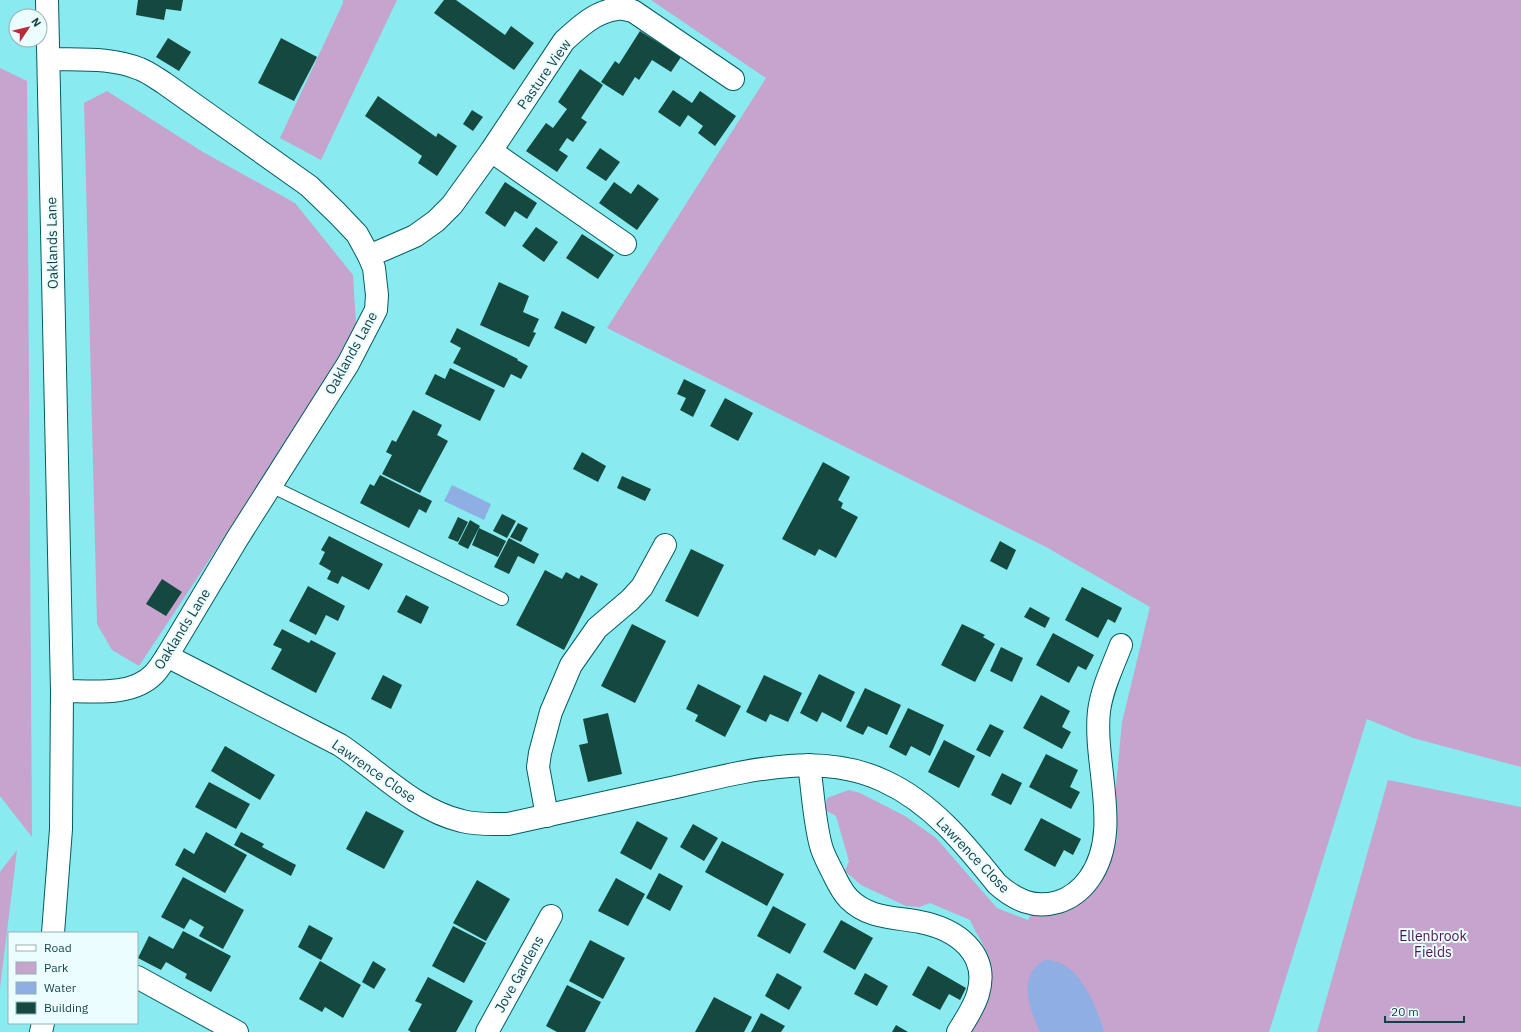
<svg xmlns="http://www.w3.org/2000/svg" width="1521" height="1032" font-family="'IBM Plex Sans',sans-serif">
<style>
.green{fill:#c6a4cd}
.water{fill:#8eaee4}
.building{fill:#154940}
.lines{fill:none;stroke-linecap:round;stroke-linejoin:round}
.service-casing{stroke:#005d62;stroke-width:14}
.minor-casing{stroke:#005d62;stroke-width:24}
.tertiary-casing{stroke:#005d62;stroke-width:24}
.service{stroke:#fff;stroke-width:12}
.minor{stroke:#fff;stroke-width:22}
.tertiary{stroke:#fff;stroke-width:22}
.labels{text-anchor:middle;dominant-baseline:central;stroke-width:4;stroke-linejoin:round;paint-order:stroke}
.street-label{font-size:14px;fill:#153f42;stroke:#ebfdfe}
.park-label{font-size:14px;fill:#4a1654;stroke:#ebfdfe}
</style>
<rect width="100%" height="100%" fill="#89eaf0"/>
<g class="green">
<polygon points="343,0 397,0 321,160 280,138 343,3"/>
<path d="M651 0H1521V767L1413 738 1367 719 1269 1032H967C979 1009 997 984 988 956 984 944 975 932 970 920L930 903 920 907 906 906 861 885 845 871 849 861 836 816 825 810 827 798 849 790 860 793 905 816 936 838 997 908 1028 920 1031 914 1110 860 1117 840 1115 797 1122 722 1150 607 1046 547 607 328 766 78Z"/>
<polygon points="0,68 27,81 32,837 0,796"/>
<polygon points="107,91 203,152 295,203 353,275 356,324 315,400 139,666 112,650 97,624 84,103"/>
<polygon points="1388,780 1521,807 1521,1032 1317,1032"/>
<polygon points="17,850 0,988 0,872"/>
</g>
<g class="water">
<polygon points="452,485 491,504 484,520 444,501"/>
<path d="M1045 960C1073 960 1087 988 1097 1011 1099 1018 1103 1025 1104 1032H1041L1039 1030C1029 1007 1017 975 1045 960Z"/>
</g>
<g class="building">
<polygon points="138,0 183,0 181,11 166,9 164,20 136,15"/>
<polygon points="444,0 456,0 505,35 511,26 534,43 514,70 434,13"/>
<polygon points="640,31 681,57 671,72 652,60 639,80 635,77 623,96 601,82 615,61 619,64"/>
<polygon points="168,38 191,52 179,71 156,57"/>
<polygon points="281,38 317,57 294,101 258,83"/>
<polygon points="580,69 603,85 581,118 587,122 573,142 567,138 559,150 568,156 557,172 526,151 546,123 553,128 567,109 558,102"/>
<polygon points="673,90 692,103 700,91 736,116 715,146 698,133 703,126 688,115 680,127 658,112"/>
<polygon points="378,96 436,137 438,133 457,146 437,176 418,163 422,156 365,116"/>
<polygon points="472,110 483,117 473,131 463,124"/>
<polygon points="600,148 620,162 606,181 586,168"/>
<polygon points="505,182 537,203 527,219 515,211 505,227 485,213"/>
<polygon points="614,182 631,194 638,184 659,199 637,230 599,203"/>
<polygon points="536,227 558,242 544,262 522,246"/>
<polygon points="582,234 614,255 598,279 566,258"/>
<polygon points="499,282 529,296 523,312 539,319 533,332 536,333 529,347 480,325"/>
<polygon points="562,311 595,327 586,344 554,328"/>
<polygon points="457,328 518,359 517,360 528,366 521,379 511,374 504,388 453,363 461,348 450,342"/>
<polygon points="450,368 495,390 480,421 425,394 435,374 445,379"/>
<polygon points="684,379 706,390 693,417 680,410 686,398 677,394"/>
<polygon points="725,398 753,413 738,441 710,426"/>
<polygon points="413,410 442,425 437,435 448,441 420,493 382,474 392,455 386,452 392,440 396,442"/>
<polygon points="582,452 606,466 598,482 573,469"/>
<polygon points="823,462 850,477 838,500 843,503 841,508 858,517 836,558 819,549 815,556 782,539"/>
<polygon points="380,475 432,501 426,513 419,509 409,528 360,503 370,484 374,486"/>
<polygon points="622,476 651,489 645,501 617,488"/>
<polygon points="502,514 516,521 507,538 493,531"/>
<polygon points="458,517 468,522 458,542 448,538"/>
<polygon points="470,520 480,526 468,549 458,544"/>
<polygon points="518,523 528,528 521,542 510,537"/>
<polygon points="479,528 506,541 498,557 472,545"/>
<polygon points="329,536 383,564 369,590 342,576 338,584 327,579 331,571 319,564 325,552 321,550"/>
<polygon points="509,538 539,554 534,564 518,556 509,574 494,567"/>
<polygon points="1000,541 1016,550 1007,570 990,561"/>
<polygon points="691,549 724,565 698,617 665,601"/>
<polygon points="545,570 562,579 566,572 579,579 581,575 598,584 564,650 516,625"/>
<polygon points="162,579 182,592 166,616 146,604"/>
<polygon points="308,586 345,606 338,621 326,615 316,635 289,621"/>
<polygon points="1082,587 1122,608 1115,623 1108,619 1098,638 1065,620"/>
<polygon points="406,595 429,607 421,624 397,612"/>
<polygon points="1030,607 1050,618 1045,628 1024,617"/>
<polygon points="632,624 666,641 635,703 601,686"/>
<polygon points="962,624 985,635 983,637 995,644 975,682 941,665"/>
<polygon points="282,629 309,643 311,640 336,653 316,693 271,669 282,649 273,645"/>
<polygon points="1053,633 1094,655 1086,670 1078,666 1069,683 1036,665"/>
<polygon points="1001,647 1023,658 1012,682 990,671"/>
<polygon points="819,674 855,692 841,722 822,712 817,722 800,713"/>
<polygon points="383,675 402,685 391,709 371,699"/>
<polygon points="764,675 802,693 788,722 770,714 766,722 746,712"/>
<polygon points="698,684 741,706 725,737 695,721 698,715 686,709"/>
<polygon points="865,688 901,705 887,735 868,726 863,735 846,727"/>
<polygon points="1041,695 1070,711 1062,727 1071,732 1062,749 1023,728"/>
<polygon points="908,708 944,725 930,756 911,746 906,756 889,747"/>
<polygon points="608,713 622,774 588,782 579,745 588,743 583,719"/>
<polygon points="990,724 1004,731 990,757 976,750"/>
<polygon points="944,740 975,756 959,788 928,772"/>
<polygon points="225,746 275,775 260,800 211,771"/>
<polygon points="1046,754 1078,770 1070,787 1080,792 1071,809 1029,787"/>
<polygon points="1002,773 1022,783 1011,805 991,795"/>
<polygon points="209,782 250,804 236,829 195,807"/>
<polygon points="366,811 404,831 384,869 346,849"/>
<polygon points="1041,818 1081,839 1073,855 1064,850 1055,867 1024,850"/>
<polygon points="637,821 668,838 651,870 620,853"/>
<polygon points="693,824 718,838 704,861 680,847"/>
<polygon points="206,832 247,855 225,893 175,865 184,848 194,854"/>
<polygon points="241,832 264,844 262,847 296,865 291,876 234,845"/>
<polygon points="722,841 784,874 767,906 705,872"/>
<polygon points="659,873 683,886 670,911 646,898"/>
<polygon points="183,877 244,910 223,949 199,936 204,927 190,919 184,929 161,917"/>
<polygon points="616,878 645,894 628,926 598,911"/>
<polygon points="477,880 510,899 486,941 453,923"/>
<polygon points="773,906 806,924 790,954 757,936"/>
<polygon points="841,920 873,938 855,970 823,952"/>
<polygon points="309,925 333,938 321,960 298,947"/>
<polygon points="453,926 486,943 464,983 432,966"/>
<polygon points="183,931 231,956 211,992 185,978 187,974 166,962 161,970 138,958 149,936 173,949"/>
<polygon points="590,940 625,958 603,999 569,981"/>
<polygon points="320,961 361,985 343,1018 325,1007 322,1012 299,999"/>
<polygon points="373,961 386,969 374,989 362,982"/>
<polygon points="928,966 966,988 960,1000 949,994 940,1010 912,995"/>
<polygon points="777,973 802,987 789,1010 765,996"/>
<polygon points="865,973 888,986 877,1006 854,994"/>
<polygon points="428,977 473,1001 456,1032 411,1032 408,1030 422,1004 415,1001"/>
<polygon points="567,985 601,1002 585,1032 557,1032 546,1026"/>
<polygon points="714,997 752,1017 744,1032 695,1032"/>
<polygon points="761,1013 785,1026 781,1032 751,1032"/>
<polygon points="896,1025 908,1032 892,1032"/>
</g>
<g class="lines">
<g class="service-casing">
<polyline id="service" points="271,486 502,599"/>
</g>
<g class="minor-casing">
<g id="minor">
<path d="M49 59C79 60 111 57 140 69 148 72 156 78 164 83L309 186 337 213 357 234 369 256 374 268 377 295 376 310 348 364 237 539 167 656C163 662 159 669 154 674 132 697 91 691 62 691"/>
<polyline points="491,151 625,244"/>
<path d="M369 256 415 236 436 221 452 205 491 151 564 41C578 28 596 11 617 9 622 8 628 10 633 11L733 79"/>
<path d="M167 656 340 745C379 771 415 810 462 821 477 825 492 824 508 824 559 813 610 801 662 790 733 775 814 748 884 781 932 803 965 844 997 884 1015 900 1034 909 1058 902 1071 898 1081 890 1089 879 1123 832 1093 765 1099 711 1102 688 1113 666 1121 645"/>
<path d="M809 765C813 792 814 820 821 846 823 854 828 863 832 871 837 881 841 891 849 899 869 919 895 917 920 922 956 929 990 953 978 994 974 1008 965 1020 958 1032"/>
<polyline points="547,816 538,767 540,753 551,712 571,665 597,628 630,600 642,587 665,545"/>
<polyline points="137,977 237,1032"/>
<polyline points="487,1032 551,916"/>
</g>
</g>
<g class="tertiary-casing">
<g id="tertiary">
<polyline points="47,0 62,691 61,829 53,933"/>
<polyline points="41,1032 43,1023"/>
</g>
</g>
<use href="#service" class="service"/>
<use href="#minor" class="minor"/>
<use href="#tertiary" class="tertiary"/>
</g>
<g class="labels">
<g class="street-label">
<text transform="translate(544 74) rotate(-55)">Pasture View</text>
<text transform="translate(52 243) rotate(-91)">Oaklands Lane</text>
<text transform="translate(351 353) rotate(-61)">Oaklands Lane</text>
<text transform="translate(182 629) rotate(-58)">Oaklands Lane</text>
<text transform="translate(374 771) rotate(35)">Lawrence Close</text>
<text transform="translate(973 855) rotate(46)">Lawrence Close</text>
<text transform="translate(519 974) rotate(-61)">Jove Gardens</text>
</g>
<g class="park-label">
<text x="1433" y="936">Ellenbrook<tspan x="1433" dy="16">Fields</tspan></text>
</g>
</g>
<rect x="8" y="932" width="130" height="92" fill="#ebfdfe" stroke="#95b1b3"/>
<rect x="16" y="945" width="20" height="6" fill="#ffffff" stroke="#95b1b3"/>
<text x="44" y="952" font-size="12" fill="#153f42">Road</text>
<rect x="16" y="962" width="20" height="12" fill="#c6a4cd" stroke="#95b1b3"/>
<text x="44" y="972" font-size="12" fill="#153f42">Park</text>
<rect x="16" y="982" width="20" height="12" fill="#8eaee4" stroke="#95b1b3"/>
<text x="44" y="992" font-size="12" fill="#153f42">Water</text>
<rect x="16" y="1002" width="20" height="12" fill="#154940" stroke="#95b1b3"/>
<text x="44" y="1012" font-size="12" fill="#153f42">Building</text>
<g transform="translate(28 28) rotate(55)"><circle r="19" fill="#ebfdfe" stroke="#95b1b3"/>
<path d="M0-3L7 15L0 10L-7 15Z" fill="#bb2a3a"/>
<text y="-6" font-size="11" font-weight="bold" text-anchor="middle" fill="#153f42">N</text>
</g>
<path d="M1385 1016v6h79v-6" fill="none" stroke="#153f42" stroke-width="2"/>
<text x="1391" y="1016" font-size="12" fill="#153f42" stroke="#ebfdfe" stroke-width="3" paint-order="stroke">20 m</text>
</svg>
